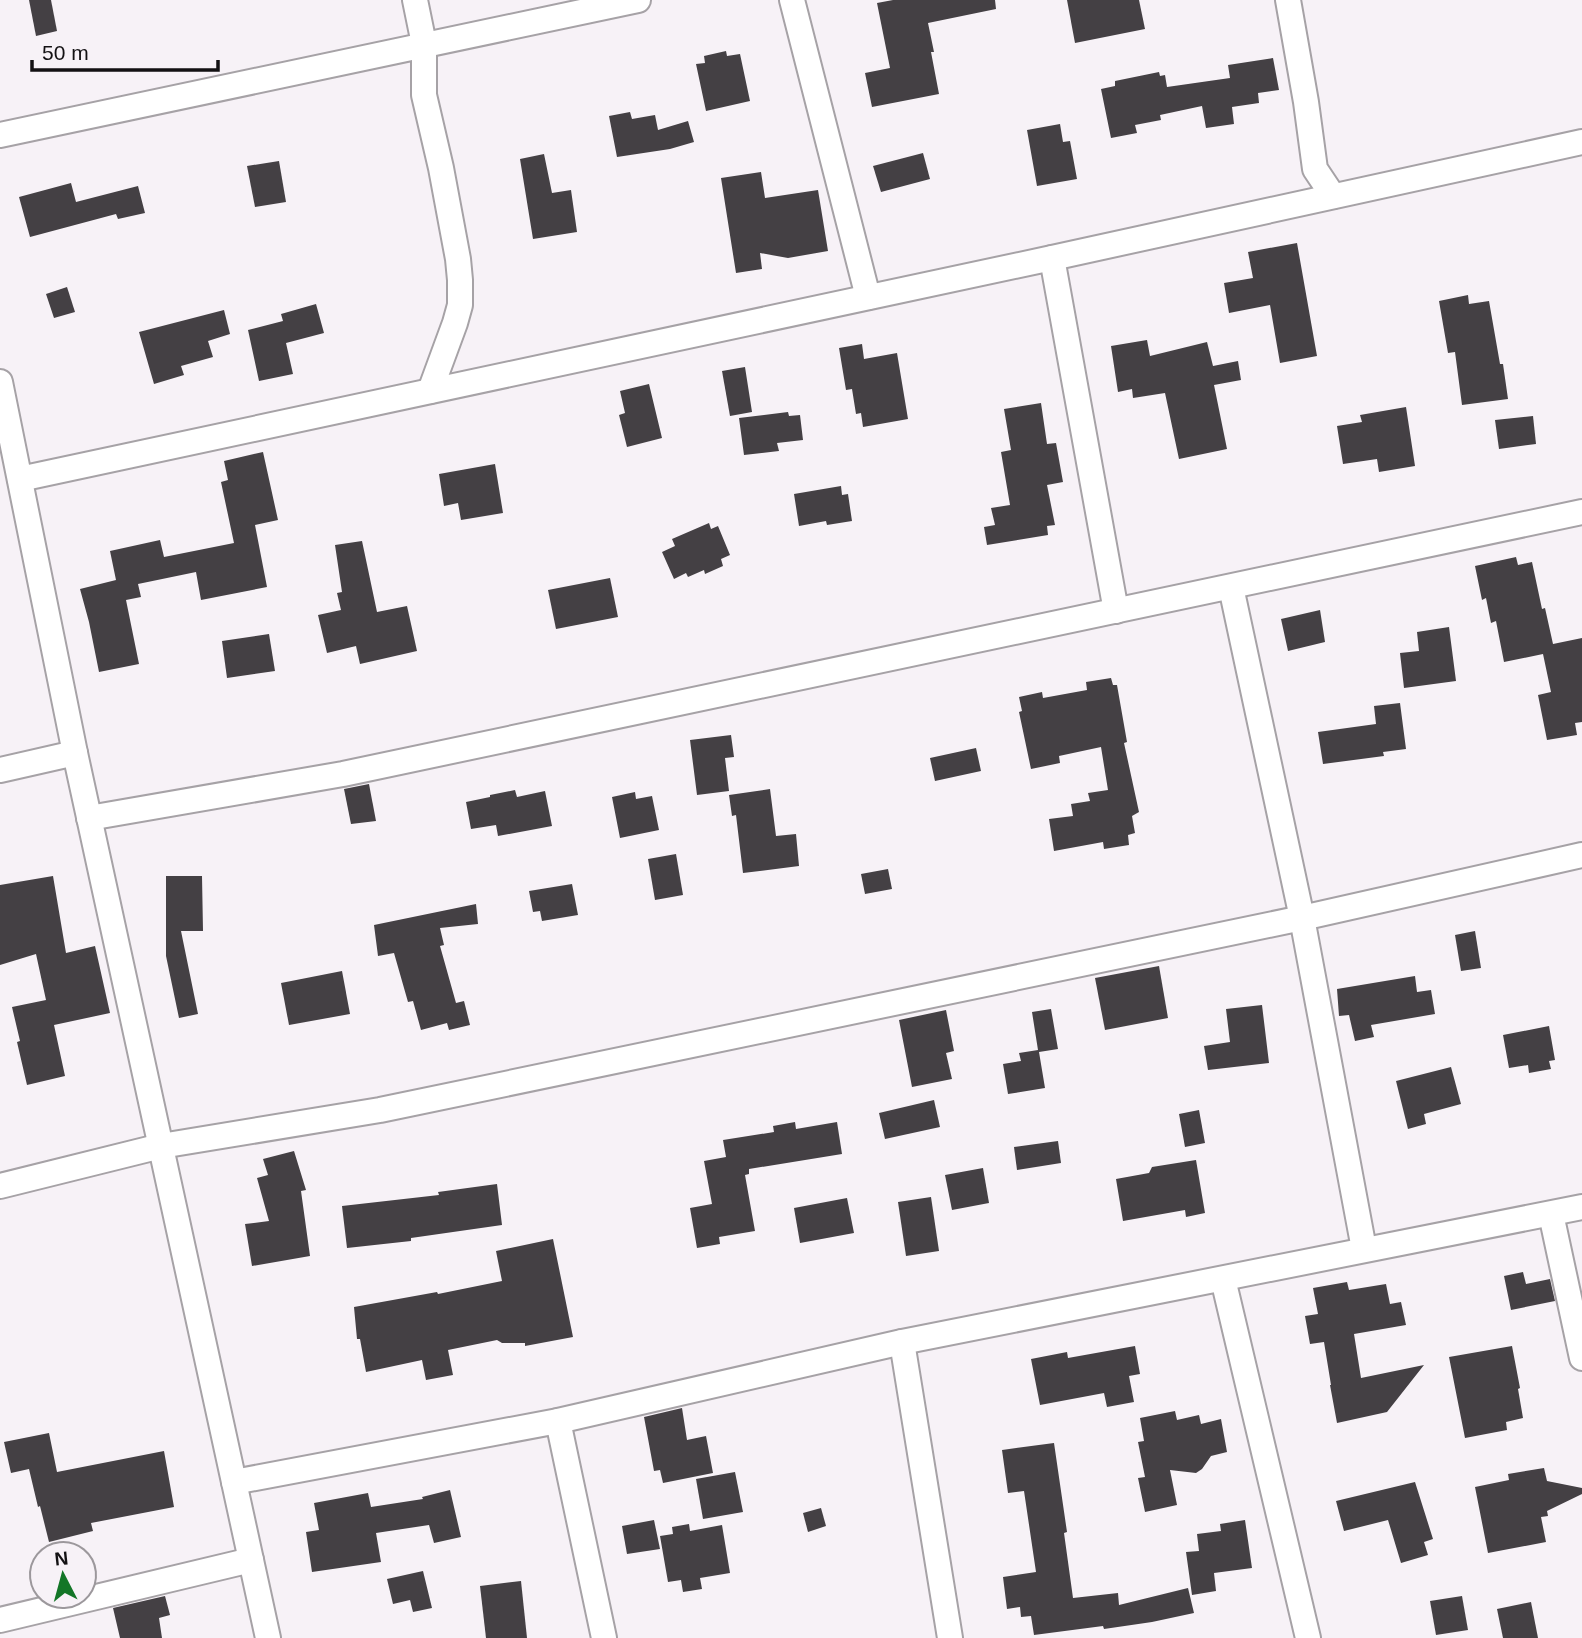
<svg xmlns="http://www.w3.org/2000/svg" width="1582" height="1638" font-family="Arial,sans-serif">
<style>
.building{fill:#444044}
.lines{fill:none;stroke-linecap:round;stroke-linejoin:round}
.minor-casing{stroke:#a6a2a6;stroke-width:28}
.minor{stroke:#fff;stroke-width:24}
</style>
<rect width="100%" height="100%" fill="#f7f2f7"/>
<g class="building">
<polygon points="29,0 51,0 57,31 36,36"/>
<polygon points="893,0 995,0 996,9 928,23 934,52 931,52 939,94 872,107 865,73 890,68 877,3"/>
<polygon points="1067,0 1139,0 1145,29 1075,43"/>
<polygon points="726,51 727,56 740,54 750,101 706,111 696,64 705,63 704,56"/>
<polygon points="1273,58 1279,90 1258,93 1259,103 1232,107 1234,124 1206,128 1202,106 1160,115 1161,120 1135,125 1137,133 1111,138 1101,89 1115,86 1115,81 1159,72 1160,76 1165,75 1167,87 1230,78 1228,65"/>
<polygon points="630,112 632,119 655,115 658,130 688,121 694,142 670,149 617,157 609,116"/>
<polygon points="1060,124 1063,142 1070,141 1077,179 1037,186 1027,130"/>
<polygon points="923,153 930,179 881,192 873,166"/>
<polygon points="544,154 552,193 571,190 577,232 533,239 520,159"/>
<polygon points="279,161 286,202 255,207 247,166"/>
<polygon points="761,172 765,198 818,190 828,251 788,258 760,253 762,269 736,273 721,178"/>
<polygon points="71,183 76,202 138,186 145,213 118,219 116,214 30,237 19,197"/>
<polygon points="1297,243 1317,356 1280,363 1270,305 1229,313 1224,283 1253,278 1248,252"/>
<polygon points="67,287 75,312 54,318 46,294"/>
<polygon points="1468,295 1469,304 1489,301 1500,364 1503,364 1508,399 1462,405 1455,352 1448,353 1439,301"/>
<polygon points="316,304 324,333 286,343 293,374 259,381 248,330 283,321 281,314"/>
<polygon points="224,310 230,334 208,341 213,357 181,366 184,375 154,384 139,332"/>
<polygon points="1147,340 1150,356 1207,342 1213,366 1238,361 1241,380 1214,385 1227,449 1179,459 1165,393 1133,398 1132,389 1118,392 1111,346"/>
<polygon points="862,344 864,359 897,353 908,419 863,427 861,413 856,414 852,389 846,390 839,348"/>
<polygon points="745,367 752,412 730,416 722,371"/>
<polygon points="649,384 662,438 627,447 619,415 625,413 620,391"/>
<polygon points="1041,403 1047,444 1056,443 1063,482 1047,485 1055,525 1047,526 1048,535 987,545 984,527 995,525 991,508 1010,505 1001,452 1011,450 1004,409"/>
<polygon points="1406,407 1415,466 1379,472 1377,459 1343,464 1337,426 1362,422 1360,415"/>
<polygon points="788,412 789,416 800,415 803,440 777,443 779,451 744,455 739,418"/>
<polygon points="1533,416 1536,444 1499,449 1495,420"/>
<polygon points="263,452 278,520 255,525 267,587 201,600 196,572 138,584 141,597 126,600 139,664 99,672 89,622 80,589 116,580 110,551 160,540 164,557 234,543 221,482 228,480 224,461"/>
<polygon points="495,464 503,513 461,520 458,503 444,506 439,474"/>
<polygon points="841,486 842,495 848,494 852,521 827,525 826,521 799,526 794,494"/>
<polygon points="709,523 711,529 718,526 730,555 721,559 723,566 705,574 704,570 688,577 686,573 674,579 662,552 675,546 672,539"/>
<polygon points="362,541 377,612 407,606 417,651 360,664 356,646 327,653 318,615 341,610 337,593 342,592 335,545"/>
<polygon points="1516,557 1518,565 1532,562 1542,609 1545,608 1553,644 1582,638 1582,722 1575,723 1577,735 1547,740 1538,695 1551,692 1543,654 1504,662 1496,621 1491,623 1486,598 1482,600 1475,566"/>
<polygon points="610,578 618,617 556,629 548,590"/>
<polygon points="1320,610 1325,642 1288,651 1281,619"/>
<polygon points="1449,627 1456,681 1404,688 1400,653 1419,651 1417,632"/>
<polygon points="269,634 275,671 227,678 222,641"/>
<polygon points="1111,678 1113,685 1117,685 1127,742 1124,743 1139,812 1132,816 1135,833 1128,835 1129,845 1104,849 1103,842 1054,851 1049,819 1073,816 1071,804 1090,801 1088,793 1108,790 1101,747 1059,756 1060,763 1031,769 1019,712 1022,711 1019,697 1042,692 1043,698 1087,690 1086,682"/>
<polygon points="1400,703 1406,749 1383,752 1384,756 1323,764 1318,732 1376,724 1374,706"/>
<polygon points="731,735 734,757 725,758 729,791 697,795 690,740"/>
<polygon points="976,748 981,771 935,781 930,758"/>
<polygon points="369,784 376,821 351,824 344,789"/>
<polygon points="770,789 776,836 796,834 799,866 743,873 736,815 732,816 729,795"/>
<polygon points="515,790 517,797 545,791 552,826 498,836 496,825 471,829 466,802 490,797 490,795"/>
<polygon points="635,792 636,799 652,796 659,830 620,838 612,797"/>
<polygon points="676,854 683,895 655,900 648,859"/>
<polygon points="888,869 892,889 865,894 861,874"/>
<polygon points="53,876 66,953 95,946 110,1013 54,1025 65,1076 27,1085 17,1042 20,1041 12,1007 46,1000 36,954 0,965 0,885"/>
<polygon points="166,876 202,876 203,931 181,931 198,1014 179,1018 166,956"/>
<polygon points="572,884 578,915 542,921 540,911 533,912 529,891"/>
<polygon points="476,904 478,924 440,928 444,945 440,946 456,1003 464,1001 470,1025 449,1030 447,1023 421,1030 413,1001 408,1002 394,953 378,956 374,925"/>
<polygon points="1475,931 1481,968 1461,971 1455,935"/>
<polygon points="1159,966 1168,1018 1105,1030 1095,978"/>
<polygon points="342,971 350,1014 289,1025 281,983"/>
<polygon points="1415,976 1417,992 1431,990 1435,1014 1371,1025 1374,1037 1355,1041 1349,1015 1339,1016 1337,989"/>
<polygon points="1262,1005 1269,1063 1208,1070 1204,1046 1230,1042 1226,1009"/>
<polygon points="1051,1009 1058,1049 1039,1052 1045,1088 1008,1094 1003,1064 1021,1061 1019,1053 1038,1050 1032,1012"/>
<polygon points="946,1010 954,1051 946,1053 952,1079 912,1087 899,1020"/>
<polygon points="1549,1026 1555,1060 1549,1061 1551,1069 1529,1073 1528,1065 1509,1068 1503,1035"/>
<polygon points="1451,1067 1461,1104 1424,1114 1426,1124 1408,1129 1396,1081"/>
<polygon points="934,1100 940,1127 885,1139 879,1113"/>
<polygon points="1199,1110 1205,1143 1185,1147 1179,1114"/>
<polygon points="795,1122 796,1129 837,1122 842,1154 749,1169 749,1174 745,1175 755,1231 719,1237 720,1244 697,1248 690,1208 712,1204 704,1161 726,1157 723,1140 774,1132 773,1126"/>
<polygon points="1058,1141 1061,1163 1017,1170 1014,1147"/>
<polygon points="294,1151 306,1190 301,1191 310,1256 252,1266 245,1224 269,1221 257,1178 268,1175 263,1159"/>
<polygon points="1196,1160 1205,1213 1186,1217 1185,1210 1123,1221 1116,1179 1149,1173 1152,1167"/>
<polygon points="983,1168 989,1203 952,1210 945,1175"/>
<polygon points="497,1184 502,1225 411,1238 411,1241 347,1248 342,1206 439,1195 438,1192"/>
<polygon points="931,1197 939,1251 906,1256 898,1202"/>
<polygon points="847,1198 854,1233 800,1243 794,1208"/>
<polygon points="553,1239 573,1337 525,1346 525,1343 502,1343 497,1340 448,1350 453,1375 426,1380 422,1360 366,1372 360,1339 357,1339 354,1307 437,1292 438,1294 502,1281 496,1251"/>
<polygon points="1523,1272 1526,1284 1550,1279 1555,1301 1511,1310 1504,1276"/>
<polygon points="1347,1282 1349,1290 1386,1284 1390,1304 1401,1302 1406,1325 1354,1334 1361,1378 1424,1365 1387,1412 1337,1423 1330,1385 1331,1385 1324,1342 1310,1344 1305,1316 1318,1314 1313,1288"/>
<polygon points="1135,1346 1140,1374 1129,1376 1134,1402 1107,1407 1104,1393 1040,1405 1031,1359 1067,1352 1068,1358"/>
<polygon points="1512,1346 1520,1388 1518,1389 1523,1418 1506,1422 1507,1430 1465,1438 1449,1357"/>
<polygon points="682,1408 687,1440 706,1436 713,1473 663,1483 660,1470 654,1471 644,1417"/>
<polygon points="1175,1411 1177,1420 1199,1415 1201,1424 1221,1419 1227,1452 1211,1456 1202,1469 1196,1473 1170,1470 1177,1505 1145,1512 1138,1478 1145,1477 1138,1442 1144,1441 1140,1418"/>
<polygon points="49,1433 57,1472 164,1451 174,1507 91,1523 93,1531 49,1542 40,1506 38,1507 29,1469 11,1473 4,1442"/>
<polygon points="1054,1443 1067,1532 1064,1533 1073,1598 1118,1593 1119,1605 1188,1588 1194,1613 1152,1622 1104,1629 1103,1626 1034,1635 1031,1616 1021,1617 1020,1607 1007,1609 1003,1577 1036,1572 1024,1491 1008,1493 1002,1450"/>
<polygon points="1544,1468 1547,1481 1582,1488 1582,1494 1547,1511 1548,1516 1541,1517 1546,1542 1488,1553 1475,1487 1509,1480 1508,1474"/>
<polygon points="735,1472 743,1512 703,1519 696,1479"/>
<polygon points="1415,1482 1433,1539 1424,1542 1428,1555 1401,1563 1388,1520 1344,1531 1336,1501"/>
<polygon points="450,1490 461,1537 434,1543 429,1525 376,1533 381,1562 312,1572 306,1532 319,1530 314,1503 368,1493 371,1507 423,1499 422,1497"/>
<polygon points="821,1508 826,1526 808,1532 803,1513"/>
<polygon points="654,1520 660,1549 627,1554 622,1526"/>
<polygon points="1245,1520 1252,1568 1214,1573 1216,1591 1192,1595 1186,1552 1199,1551 1197,1534 1221,1531 1220,1524"/>
<polygon points="689,1524 690,1531 722,1525 730,1573 700,1578 702,1589 683,1592 681,1580 668,1582 660,1536 673,1534 672,1527"/>
<polygon points="423,1571 432,1608 413,1612 410,1600 393,1604 387,1579"/>
<polygon points="521,1581 527,1638 486,1638 480,1586"/>
<polygon points="165,1596 170,1615 159,1618 162,1638 120,1638 113,1608"/>
<polygon points="1462,1596 1468,1630 1436,1635 1430,1601"/>
<polygon points="1531,1602 1538,1638 1503,1638 1497,1609"/>
</g>
<g class="lines">
<g class="minor-casing">
<g id="minor">
<polyline points="415,0 424,44 424,95 441,168 458,259 460,280 460,305 455,323 430,391"/>
<polyline points="792,0 868,297"/>
<polyline points="1288,0 1306,102 1315,169 1333,196"/>
<polyline points="0,135 638,0"/>
<polyline points="1052,258 1116,611"/>
<polyline points="0,382 75,753 268,1638"/>
<polyline points="20,479 1052,258 1582,142"/>
<polyline points="1231,587 1302,918 1364,1249"/>
<polyline points="0,770 75,753"/>
<polyline points="89,818 343,774 1582,512"/>
<polyline points="0,1186 161,1146 380,1110 1302,918 1582,855"/>
<polyline points="1551,1214 1582,1358"/>
<polyline points="1223,1279 1308,1638"/>
<polyline points="902,1342 950,1638"/>
<polyline points="558,1421 604,1638"/>
<polyline points="234,1482 558,1421 902,1342 1582,1207"/>
<polyline points="0,1620 251,1560"/>
</g>
</g>
<use href="#minor" class="minor"/>
</g>
<g transform="translate(63 1575) rotate(354)"><circle r="33" fill="#f7f2f7" stroke="#9c989c" stroke-width="2"/>
<path d="M0-5L12 26L0 18L-12 26Z" fill="#137627"/>
<text y="-10" font-size="19" font-weight="bold" text-anchor="middle" fill="#131113">N</text>
</g>
<path d="M32 60v10h186v-10" fill="none" stroke="#131113" stroke-width="3.5"/>
<text x="42" y="60" font-size="21" fill="#131113" stroke="#f7f2f7" stroke-width="5" paint-order="stroke">50 m</text>
</svg>
